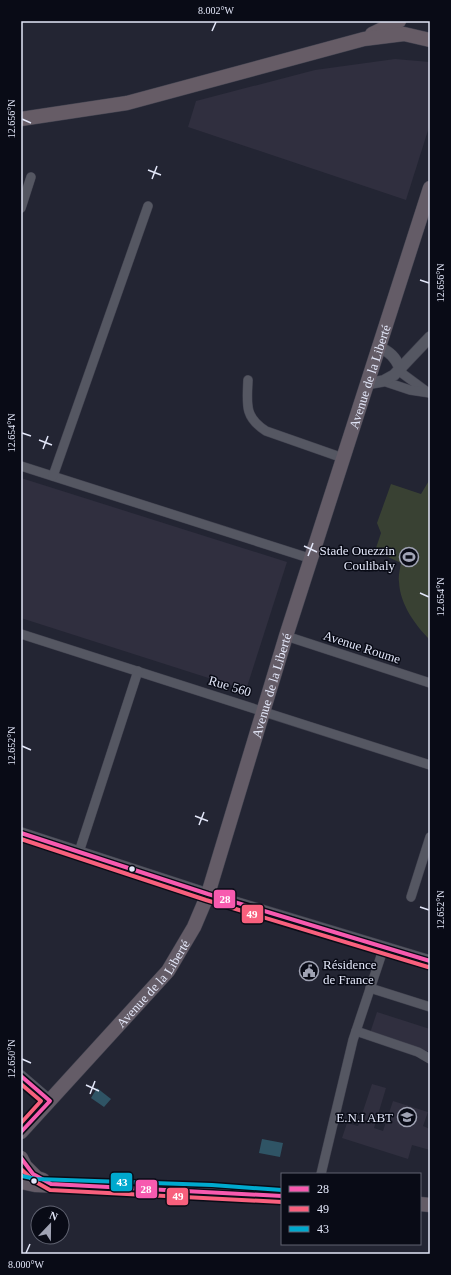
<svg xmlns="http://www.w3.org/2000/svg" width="451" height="1275" font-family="Georgia,serif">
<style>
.education{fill:#302f3f}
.green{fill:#394133}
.water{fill:#2f5465}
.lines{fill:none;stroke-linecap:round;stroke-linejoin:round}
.minor-casing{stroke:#41424f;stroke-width:10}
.tertiary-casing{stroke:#41424f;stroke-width:12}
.primary-casing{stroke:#41424f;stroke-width:15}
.trunk-casing{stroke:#41424f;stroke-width:15}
.minor{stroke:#555762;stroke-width:9}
.tertiary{stroke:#555762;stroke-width:11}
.primary{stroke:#645c67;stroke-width:14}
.trunk{stroke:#665c66;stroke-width:14}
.bus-1-casing{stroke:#090b16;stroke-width:7}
.bus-2-casing{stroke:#090b16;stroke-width:7}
.bus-3-casing{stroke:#090b16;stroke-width:7}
.bus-1{stroke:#f75aaf;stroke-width:4}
.bus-2{stroke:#f8607d;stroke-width:4}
.bus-3{stroke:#00a9ce;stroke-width:4}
.ticks{fill:none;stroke:#e3e7f9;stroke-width:1.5}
.bus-dot{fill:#e3e7f9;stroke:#090b16;stroke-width:1.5}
.labels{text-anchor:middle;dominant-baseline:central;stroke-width:3;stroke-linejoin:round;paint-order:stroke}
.street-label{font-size:13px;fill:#e3e7f9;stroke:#090b16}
.poi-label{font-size:13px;fill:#e3e7f9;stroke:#090b16;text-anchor:end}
.line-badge{stroke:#090b16;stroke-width:1.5}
.badge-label{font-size:11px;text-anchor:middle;font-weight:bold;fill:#fff}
.neatline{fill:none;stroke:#e3e7f9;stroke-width:1.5}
.ticks-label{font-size:10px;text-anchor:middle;fill:#e3e7f9}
</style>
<rect width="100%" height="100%" fill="#232533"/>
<g class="education">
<polygon points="395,59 430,62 430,124 406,200 188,127 196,101 315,70"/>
<polygon points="21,478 287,562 246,690 21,618"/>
<polygon points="377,1012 430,1029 430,1052 370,1033"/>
<polygon points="372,1084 386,1088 374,1128 383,1131 393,1101 428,1112 423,1126 430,1129 430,1150 412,1145 408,1159 342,1138 347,1123 358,1126"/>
</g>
<path class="green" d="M430 479V640C415 625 400 604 399 582 398 576 400 569 401 563L375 551 381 533 377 523 391 484 421 494Z"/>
<g class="water">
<polygon points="97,1088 111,1099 104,1107 91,1098"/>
<polygon points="262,1139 283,1143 280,1157 259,1153"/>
</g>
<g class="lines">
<g class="minor-casing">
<g id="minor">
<polyline points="21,208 31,177"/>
<polyline points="400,368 403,374 426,391"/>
<path d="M248 380C247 404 244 417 266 431L343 458"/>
<polyline points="383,381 410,390 430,393"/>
<polyline points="21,466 312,559"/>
<polyline points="53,476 148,206"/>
<polyline points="21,634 430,765"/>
<polyline points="286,636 430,683"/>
<polyline points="79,852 138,671"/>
<polyline points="411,897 430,837"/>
<polyline points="370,988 430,1007"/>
<polyline points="356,1031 418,1052 430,1059"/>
<polyline points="321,1174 353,1040 384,947"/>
</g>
</g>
<g class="tertiary-casing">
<g id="tertiary">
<path d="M379 347C390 352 395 357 400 368"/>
<polyline points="366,384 383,381 394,375 430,337"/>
<polyline points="21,833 208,894 430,961"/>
<polyline points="21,1076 50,1101"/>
</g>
</g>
<g class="primary-casing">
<g id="primary">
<path id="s1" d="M21 1132 168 971 194 927 208 894 286 636 430 188"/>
<polyline points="21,1158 25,1166 35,1176"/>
<polyline points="21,1172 43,1180"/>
<polyline points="21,1182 35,1185 212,1191 282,1196"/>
<polyline points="420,1204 430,1205"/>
</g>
</g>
<g class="trunk-casing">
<g id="trunk">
<polyline points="372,34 399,21"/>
<polyline points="21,119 127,103 364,39 404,34 430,40"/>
</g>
</g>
<use href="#minor" class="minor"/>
<use href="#tertiary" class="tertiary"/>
<use href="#primary" class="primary"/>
<use href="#trunk" class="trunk"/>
<g class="bus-1-casing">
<g id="bus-1">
<polyline points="21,833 208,894 430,961"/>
<polyline points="21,1076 50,1101 21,1132"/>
<polyline points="21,1158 33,1174 51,1184 282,1196"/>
</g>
</g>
<g class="bus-2-casing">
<g id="bus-2">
<polyline points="21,839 206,900 428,967"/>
<polyline points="21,1084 41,1101 21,1123"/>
<polyline points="21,1169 34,1181 50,1190 282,1202"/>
</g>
</g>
<g class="bus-3-casing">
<polyline id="bus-3" points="22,1176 36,1179 212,1185 282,1190"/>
</g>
<use href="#bus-1" class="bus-1"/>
<use href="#bus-2" class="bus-2"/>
<use href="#bus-3" class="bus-3"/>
</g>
<path class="ticks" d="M212 31 216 22M22 119 31 123M148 170 161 175M152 179 157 166M420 280 429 283M22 433 31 436M39 440 52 445M43 449 48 436M304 546 317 552M308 556 313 543M420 593 429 597M22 746 31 750M195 816 208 821M199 825 204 812M420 907 429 910M22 1059 31 1063M86 1085 99 1091M90 1094 95 1081M26 1253 30 1244"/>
<defs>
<g id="stadium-ring" transform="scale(1)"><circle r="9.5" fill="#090b16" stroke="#a0a3b4" stroke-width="1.5"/><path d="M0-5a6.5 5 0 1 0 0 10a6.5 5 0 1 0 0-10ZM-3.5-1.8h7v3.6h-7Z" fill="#a0a3b4"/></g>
<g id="civic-ring" transform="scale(1)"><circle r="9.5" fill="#090b16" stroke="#a0a3b4" stroke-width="1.5"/><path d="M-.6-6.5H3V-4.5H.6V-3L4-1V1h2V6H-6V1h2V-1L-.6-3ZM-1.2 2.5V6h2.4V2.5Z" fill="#a0a3b4"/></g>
<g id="university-ring" transform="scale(1)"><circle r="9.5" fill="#090b16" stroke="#a0a3b4" stroke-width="1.5"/><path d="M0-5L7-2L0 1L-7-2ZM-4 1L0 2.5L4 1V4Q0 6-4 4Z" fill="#a0a3b4"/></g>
</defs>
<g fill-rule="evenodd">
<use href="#stadium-ring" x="409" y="557"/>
<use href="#civic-ring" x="309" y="971"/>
<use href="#university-ring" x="407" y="1117"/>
</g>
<g class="bus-dot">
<circle cx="132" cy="869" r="3.5"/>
<circle cx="34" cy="1181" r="3.5"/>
</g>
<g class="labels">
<g class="street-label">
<text stroke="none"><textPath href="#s1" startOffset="847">Avenue de la Liberté</textPath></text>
<text transform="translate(362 647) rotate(18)">Avenue Roume</text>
<text transform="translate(230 686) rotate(17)">Rue 560</text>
<text stroke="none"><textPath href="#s1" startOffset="523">Avenue de la Liberté</textPath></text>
<text stroke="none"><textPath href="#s1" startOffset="199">Avenue de la Liberté</textPath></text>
</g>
<g class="poi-label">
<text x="395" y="550">Stade Ouezzin<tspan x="395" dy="15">Coulibaly</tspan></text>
<text x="323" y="964" text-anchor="start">Résidence<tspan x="323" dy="15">de France</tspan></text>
<text x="393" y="1117">E.N.I ABT</text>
</g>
</g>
<g class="line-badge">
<rect x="213" y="889" width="23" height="20" rx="4" fill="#f75aaf"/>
<rect x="241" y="904" width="23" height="20" rx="4" fill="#f8607d"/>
<rect x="110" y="1172" width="23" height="20" rx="4" fill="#00a9ce"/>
<rect x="135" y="1179" width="23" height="20" rx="4" fill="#f75aaf"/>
<rect x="166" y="1187" width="23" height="19" rx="4" fill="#f8607d"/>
</g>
<g class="badge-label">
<text x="225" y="903">28</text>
<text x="252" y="918">49</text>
<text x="122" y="1186">43</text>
<text x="146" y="1193">28</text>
<text x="178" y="1200">49</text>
</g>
<rect width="451" height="1275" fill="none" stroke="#090b16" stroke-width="44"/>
<rect x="281" y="1173" width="140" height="72" fill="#090b16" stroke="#606371"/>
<rect x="289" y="1186" width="20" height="6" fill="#f75aaf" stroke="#606371"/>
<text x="317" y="1193" font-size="12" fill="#e3e7f9">28</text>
<rect x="289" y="1206" width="20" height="6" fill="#f8607d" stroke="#606371"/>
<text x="317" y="1213" font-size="12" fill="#e3e7f9">49</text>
<rect x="289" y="1226" width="20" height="6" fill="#00a9ce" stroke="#606371"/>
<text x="317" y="1233" font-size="12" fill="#e3e7f9">43</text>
<g transform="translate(50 1225) rotate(22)"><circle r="19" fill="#090b16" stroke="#606371"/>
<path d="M0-3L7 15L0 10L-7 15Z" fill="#a0a3b4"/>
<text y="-6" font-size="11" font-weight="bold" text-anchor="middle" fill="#e3e7f9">N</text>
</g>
<rect x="22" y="22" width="407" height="1231" class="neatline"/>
<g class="ticks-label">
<text x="216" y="14">8.002°W</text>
<text transform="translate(11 119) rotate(-90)" y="4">12.656°N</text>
<text transform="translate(440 283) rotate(-90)" y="4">12.656°N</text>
<text transform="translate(11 433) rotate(-90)" y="4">12.654°N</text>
<text transform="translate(440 597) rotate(-90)" y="4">12.654°N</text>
<text transform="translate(11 746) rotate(-90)" y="4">12.652°N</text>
<text transform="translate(440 910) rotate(-90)" y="4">12.652°N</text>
<text transform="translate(11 1059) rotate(-90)" y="4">12.650°N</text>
<text x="26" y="1268">8.000°W</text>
</g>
</svg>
